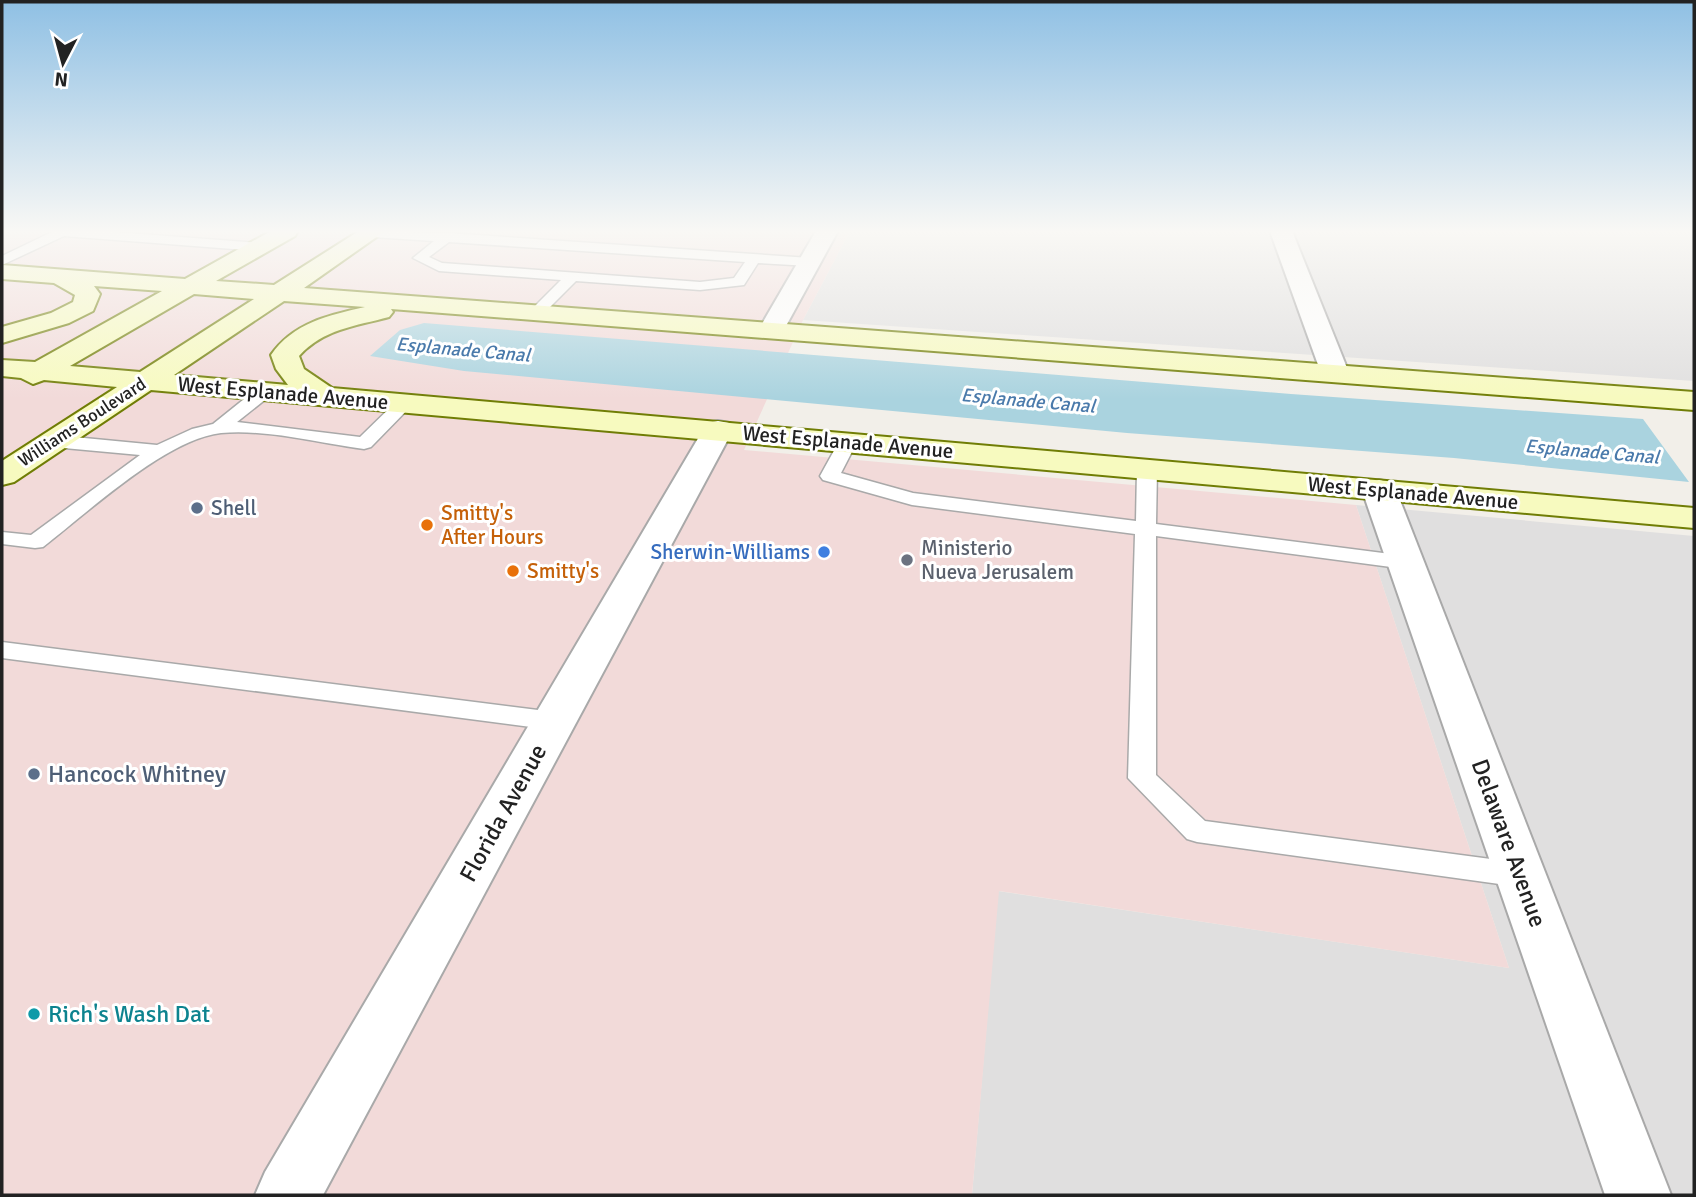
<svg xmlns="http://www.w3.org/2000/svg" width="1696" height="1197" font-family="Signika,sans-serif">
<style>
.residential{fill:#e0dfdf}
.commercial{fill:#f2dad9}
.water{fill:#aad3df}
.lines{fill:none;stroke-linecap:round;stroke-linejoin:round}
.service-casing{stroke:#a9a9a9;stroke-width:3}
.minor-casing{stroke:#a9a9a9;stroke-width:4}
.secondary-casing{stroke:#707d05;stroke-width:4}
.service{fill:#fff;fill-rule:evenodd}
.minor{fill:#fff;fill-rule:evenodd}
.secondary{fill:#f7fabf;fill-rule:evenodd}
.service-dot{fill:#5c6f8a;stroke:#fff;stroke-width:2.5}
.food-dot{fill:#e8710a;stroke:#fff;stroke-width:2.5}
.shop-dot{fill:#3f7fe0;stroke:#fff;stroke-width:2.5}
.worship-dot{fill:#6b7280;stroke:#fff;stroke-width:2.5}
.culture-dot{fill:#0f9aa8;stroke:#fff;stroke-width:2.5}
.labels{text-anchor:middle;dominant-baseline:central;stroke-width:6;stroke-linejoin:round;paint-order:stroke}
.far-street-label{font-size:18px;fill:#222;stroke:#fff}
.far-water-label{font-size:19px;font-style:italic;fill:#4a7aab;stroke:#fff}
.street-label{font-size:21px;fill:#222;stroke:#fff}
.service-label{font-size:21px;fill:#4e5e75;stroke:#fff;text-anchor:start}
.food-label{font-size:21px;fill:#c56008;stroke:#fff;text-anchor:start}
.worship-label{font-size:21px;fill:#5b616d;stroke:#fff;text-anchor:start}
.shop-label{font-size:21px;fill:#366cbe;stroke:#fff;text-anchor:end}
.near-service-label{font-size:24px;fill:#4e5e75;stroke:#fff;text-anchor:start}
.near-street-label{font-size:24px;fill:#222;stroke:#fff}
.near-culture-label{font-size:24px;fill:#0d838f;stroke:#fff;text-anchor:start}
</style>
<rect width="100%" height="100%" fill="#f2efe9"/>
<g class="residential">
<polygon points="850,231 1694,231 1694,381 803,320"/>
<polygon points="1356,505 1694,536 1694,1195 972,1195 998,891 1509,968"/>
</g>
<polygon class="commercial" points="2,231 850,231 803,320 744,450 1356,505 1509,968 999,891 972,1195 2,1195"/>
<polygon class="water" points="424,323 1291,394 1643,419 1689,482 1454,458 1127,433 464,371 370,356 400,330"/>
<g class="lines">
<g class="service-casing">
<g id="service">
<polygon points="54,231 101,231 260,243 267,247 260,251 64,236 2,265 2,256"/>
<path d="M367 231 447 233 810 258 817 262 810 266 758 263 744 285 700 290 576 281 542 315 537 317 529 312 561 280 439 271 413 258 434 241 372 237 367 236ZM449 242 745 262 734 278 700 282 442 263 429 257Z"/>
<path d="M265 386 271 387 274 391 271 395 237 422 360 437 399 399 405 398 414 403 371 447 364 449C318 443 268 429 221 433 166 439 87 513 43 547L35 548 2 544V532L31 535 140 455 53 447 46 445 44 441 46 437 53 435 157 445 192 429 213 424 259 387Z"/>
<polygon points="848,436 857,442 841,473 913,493 1136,521 1137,469 1147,463 1157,469 1156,524 1414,557 1417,562 1414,567 1406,569 1156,536 1156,775 1205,821 1521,863 1532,867 1536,875 1532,883 1521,887 1197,842 1187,839 1128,778 1135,534 912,505 823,480 820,476 841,438"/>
<polygon points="2,642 554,712 563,715 567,721 563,727 554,730 2,658"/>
</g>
</g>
<g class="minor-casing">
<g id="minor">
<polygon points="816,231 838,231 781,335 772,337 763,335 759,329"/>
<polygon points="1270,231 1292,231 1349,373 1345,379 1335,381 1325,379 1321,373"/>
<polygon points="718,421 729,423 733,430 323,1195 255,1195 265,1172 703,430 707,423"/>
<polygon points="1379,480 1391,483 1396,490 1671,1195 1605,1195 1362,490 1367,483"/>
</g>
</g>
<g class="secondary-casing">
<path id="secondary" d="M271 231H298L295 236 216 281 274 285 359 231H385L304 288 1694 392V410L391 309 393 312 389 317C356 326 323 329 299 356L304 369 332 388 1694 508V528L151 390 14 482 2 485V461L117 387 44 380 33 384 21 378 2 376V360L35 362 162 291 94 286 100 294 93 311 69 323 2 343V327L51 313 73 302 75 295 54 283 2 279V265L185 279ZM194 294 254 299 140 372 70 366ZM284 301 365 307C329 315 293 323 271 355L276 369 288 385 174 375Z"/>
</g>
<use href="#service" class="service"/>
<use href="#minor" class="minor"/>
<use href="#secondary" class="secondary"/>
</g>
<linearGradient id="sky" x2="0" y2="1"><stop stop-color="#8fc0e4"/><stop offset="0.58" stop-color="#f9f8f5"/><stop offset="1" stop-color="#f9f8f5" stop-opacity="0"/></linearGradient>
<rect width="1696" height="399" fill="url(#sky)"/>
<g class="service-dot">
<circle cx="197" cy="508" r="7"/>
<circle cx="34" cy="774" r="7"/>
</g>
<g class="food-dot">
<circle cx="427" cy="525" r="7"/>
<circle cx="513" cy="571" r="7"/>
</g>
<circle class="shop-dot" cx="824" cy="552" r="7"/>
<circle class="worship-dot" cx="907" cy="560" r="7"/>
<circle class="culture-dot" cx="34" cy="1014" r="7"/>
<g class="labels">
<g class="far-street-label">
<text transform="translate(82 422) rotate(-33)">Williams Boulevard</text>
</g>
<g class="far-water-label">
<text transform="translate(463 350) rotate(5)">Esplanade Canal</text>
<text transform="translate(1028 401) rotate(5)">Esplanade Canal</text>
<text transform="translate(1592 452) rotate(5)">Esplanade Canal</text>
</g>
<g class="street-label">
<text transform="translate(283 393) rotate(5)">West Esplanade Avenue</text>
<text transform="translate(848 442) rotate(5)">West Esplanade Avenue</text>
<text transform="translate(1413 493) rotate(5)">West Esplanade Avenue</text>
</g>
<g class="service-label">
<text x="211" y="508">Shell</text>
</g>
<g class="food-label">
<text x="441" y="513">Smitty's<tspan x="441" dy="24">After Hours</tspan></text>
<text x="527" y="571">Smitty's</text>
</g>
<g class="worship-label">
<text x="921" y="548">Ministerio<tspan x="921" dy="24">Nueva Jerusalem</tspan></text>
</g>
<g class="shop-label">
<text x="810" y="552">Sherwin-Williams</text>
</g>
<g class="near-service-label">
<text x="48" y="774">Hancock Whitney</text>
</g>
<g class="near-street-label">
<text transform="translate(503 813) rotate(-61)">Florida Avenue</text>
<text transform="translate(1509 843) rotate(70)">Delaware Avenue</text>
</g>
<g class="near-culture-label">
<text x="48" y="1014">Rich's Wash Dat</text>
</g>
</g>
<rect width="1696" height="1197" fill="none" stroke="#222222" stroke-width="7"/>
<g transform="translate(63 63) rotate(186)" stroke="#ffffff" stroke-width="5" paint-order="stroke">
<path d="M0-5L12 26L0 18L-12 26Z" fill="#222222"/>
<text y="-10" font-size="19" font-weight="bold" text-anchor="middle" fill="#222222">N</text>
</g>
</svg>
